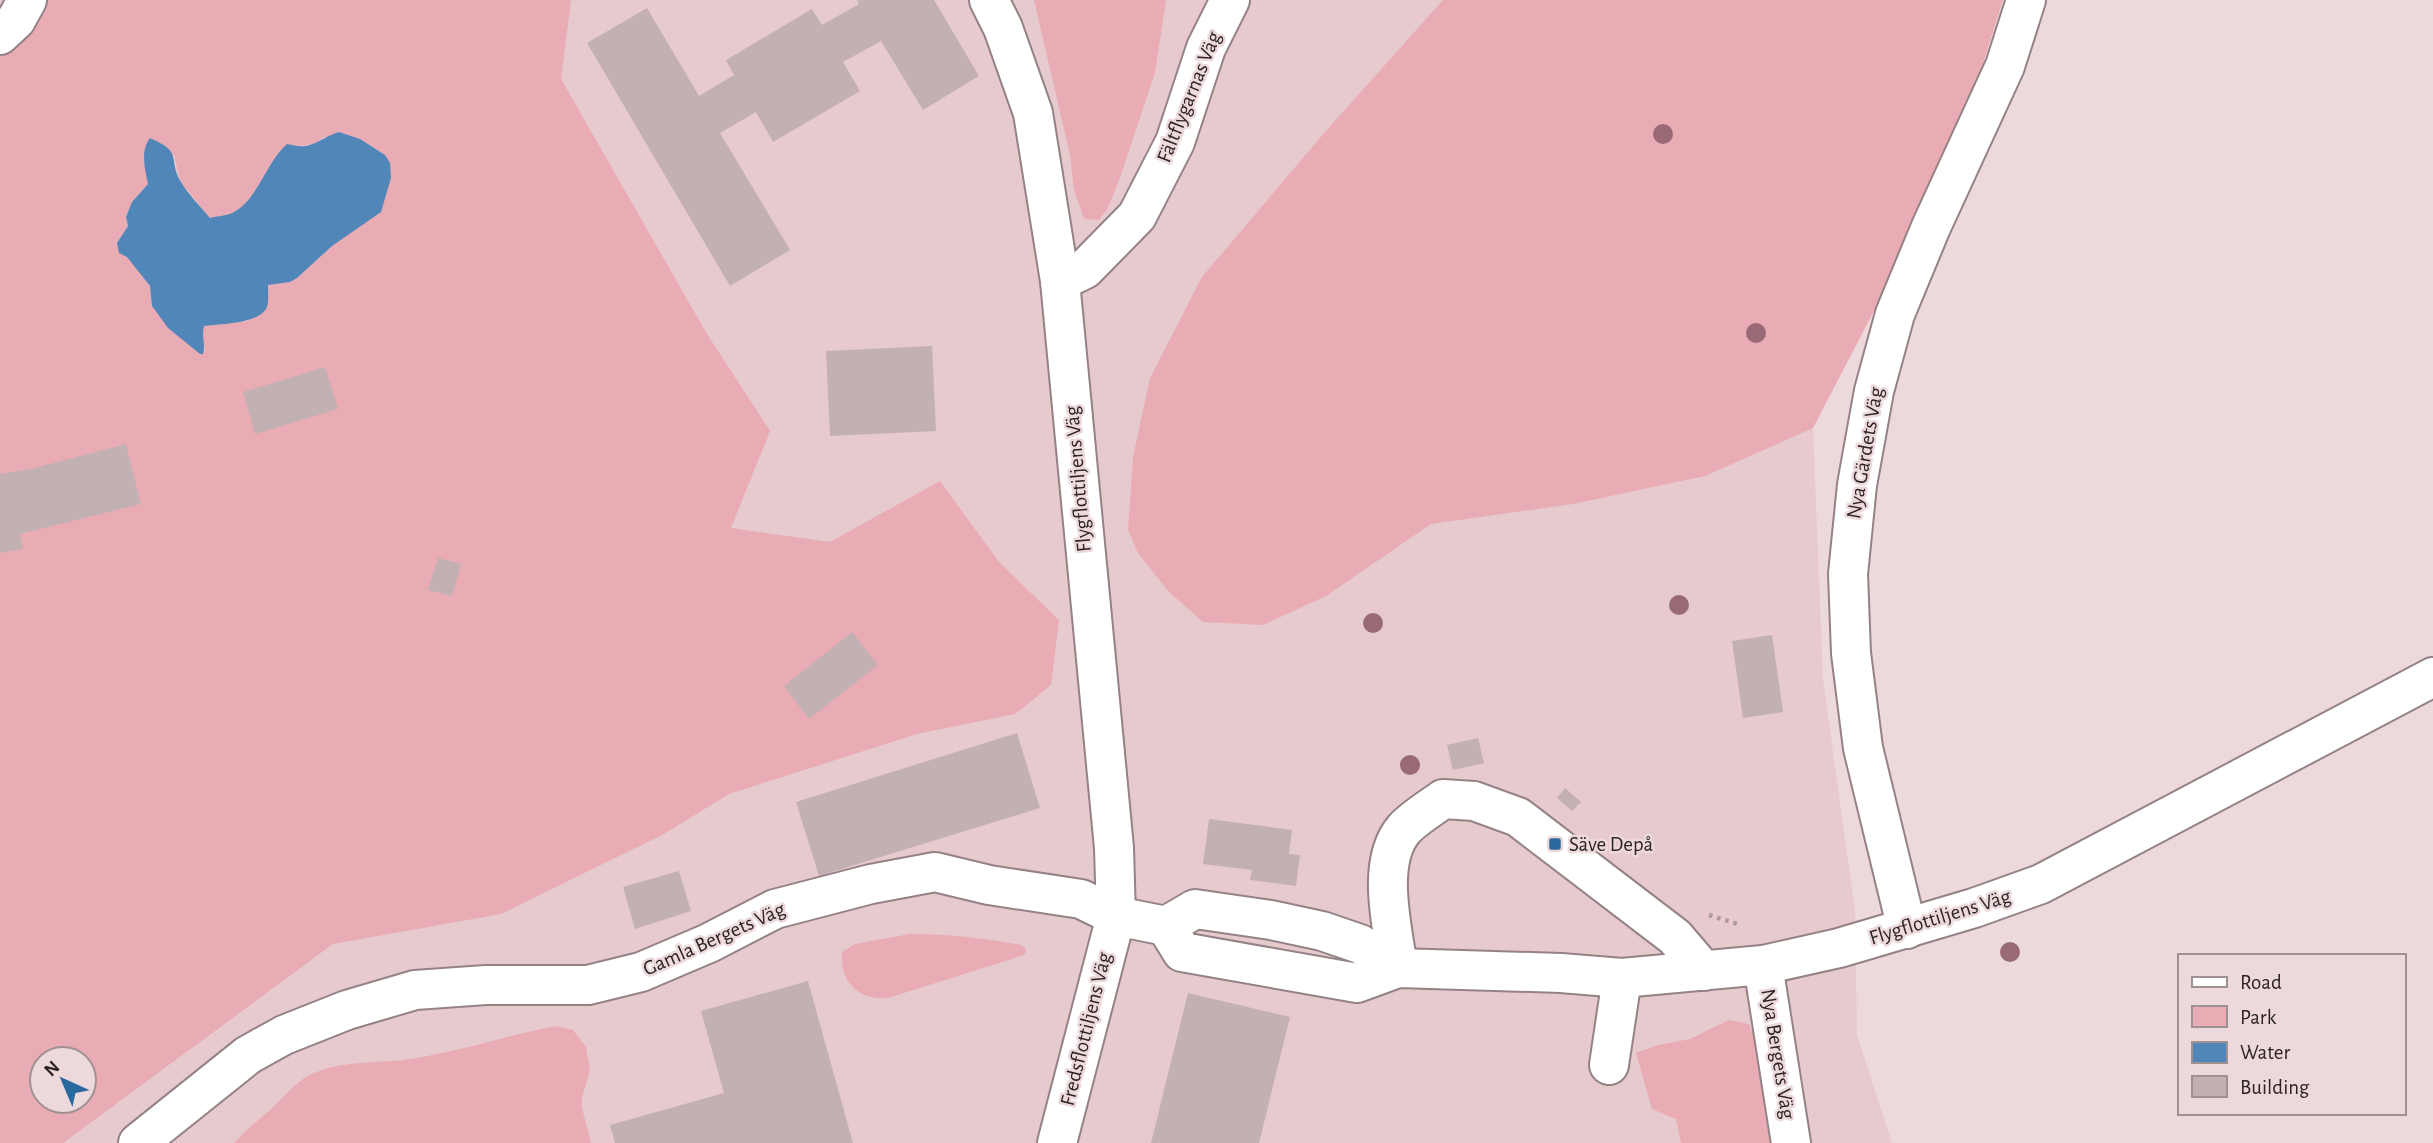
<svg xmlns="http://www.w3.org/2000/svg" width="2433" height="1143" font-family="'Alegreya Sans',sans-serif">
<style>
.built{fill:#e6cace;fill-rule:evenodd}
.green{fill:#e9abb4;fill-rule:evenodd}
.water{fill:#5186b8}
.building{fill:#c3b0b2}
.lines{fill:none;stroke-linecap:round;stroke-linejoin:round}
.minor-casing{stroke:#948284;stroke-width:42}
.path{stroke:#aa9a9c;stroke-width:4.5;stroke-dasharray:3.5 5;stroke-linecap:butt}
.minor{stroke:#fff;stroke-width:38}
.tree{fill:#996a76}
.poi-dot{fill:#2a69a0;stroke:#edd9db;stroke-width:2.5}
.labels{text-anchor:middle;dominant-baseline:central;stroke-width:5;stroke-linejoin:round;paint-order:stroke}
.street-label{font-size:21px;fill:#2b2324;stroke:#edd9db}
.poi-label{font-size:21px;fill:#2b2324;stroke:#edd9db;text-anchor:start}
</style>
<rect width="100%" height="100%" fill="#edd9db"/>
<path class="built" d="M0 0H1952L1813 428 1823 679 1855 911 1857 1035 1892 1143H0ZM42 1059H84V1101H42Z"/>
<g class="green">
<path d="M46 0H571L561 79 707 334 770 431 731 528 830 542 940 481 999 562 1059 620 1051 685 1015 714 917 734 729 794 664 834 501 914 333 944 63 1143H0V57L14 46ZM324 137 360 139 385 155 332 246 297 278 290 282 268 285 267 306 247 321 204 326 201 335 205 349 152 306 150 286 117 243 128 226 126 217 132 202 148 184 144 160 174 155 180 181 210 218C217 216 226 216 232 213 257 202 266 162 287 145 302 146 312 147 324 137ZM42 1059H84V1101H42Z"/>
<polygon points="1034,0 1166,0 1155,73 1121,175 1107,210 1098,220 1084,219 1074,190 1070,155"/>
<polygon points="1443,0 2003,0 1953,159 1813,428 1705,476 1573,504 1431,524 1326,596 1263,625 1203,622 1169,592 1138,553 1128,530 1133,457 1150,378 1202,277 1325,132"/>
<path d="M910 934C948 934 984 938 1021 945L1025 948 1026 952 1024 955 888 998C859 1000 840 983 842 952L855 944Z"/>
<polygon points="1729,1020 1749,1024 1763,1060 1773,1143 1681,1143 1676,1119 1652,1109 1636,1053 1658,1045 1690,1039"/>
<path d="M555 1026 573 1030 586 1047 590 1070 582 1098V1108L591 1143H234C246 1130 260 1119 273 1107 286 1095 297 1080 314 1073 343 1061 373 1063 403 1060 455 1053 505 1036 555 1026Z"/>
</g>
<path class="water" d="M339 132 360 139 385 155 390 163 391 178 381 212 332 246 297 278 290 282 268 285C268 291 269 301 267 307 260 324 220 324 204 326 201 336 206 344 203 354H200L168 328 152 306 150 286 127 257 119 253 117 243 128 226 126 217 132 202 148 184C145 169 140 151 150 138 184 153 167 157 181 182 188 194 201 207 210 218 217 216 226 216 232 213 257 202 266 162 287 144 293 145 300 147 305 146 315 145 328 135 339 132Z"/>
<g class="building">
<polygon points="857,0 934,0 979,76 923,110 881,41 843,62 860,91 773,142 756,112 720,133 790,250 730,286 587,43 647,8 699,96 734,75 726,60 812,9 822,25 859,4"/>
<polygon points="932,346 936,431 830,436 826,351"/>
<polygon points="325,367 338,409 255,434 243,392"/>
<polygon points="126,444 141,504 20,534 23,549 0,553 0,474 31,469"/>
<polygon points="438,558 461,564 452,596 428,590"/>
<polygon points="852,632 878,665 809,719 784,686"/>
<polygon points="1772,635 1783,712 1743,718 1732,641"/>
<polygon points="1017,733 1040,808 819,876 796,802"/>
<polygon points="1478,738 1484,763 1453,770 1447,745"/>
<polygon points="1565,788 1581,802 1572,811 1557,798"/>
<polygon points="1209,819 1292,830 1289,854 1300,855 1296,886 1250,880 1252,870 1203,864"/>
<polygon points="679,871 691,911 635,929 623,887"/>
<polygon points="808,981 853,1143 615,1143 610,1125 724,1093 701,1011"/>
<polygon points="1188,993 1290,1017 1259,1143 1151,1143"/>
</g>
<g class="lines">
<g class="minor-casing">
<g id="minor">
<polyline points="989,0 1003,28 1033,113 1060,281 1114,848 1116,916 1057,1143"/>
<polyline points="0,35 16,20 27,0"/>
<polyline points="1060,281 1085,269 1137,216 1175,142 1206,48 1230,0"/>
<polyline points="1166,926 1182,952 1357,983 1398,968 1561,973 1622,978 1763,965 1839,948 1974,908 2041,884 2433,677"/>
<polyline points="1907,929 1863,748 1851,653 1848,574 1857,485 1874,391 1895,314 1931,227 2005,66 2026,0"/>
<polyline points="1763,965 1791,1143"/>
<path d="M1398 968C1393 929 1375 863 1404 829 1414 818 1431 808 1443 799L1474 801 1518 817 1675 937 1704 971"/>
<polyline points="1609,1065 1622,978"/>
<polyline points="138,1143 248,1055 284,1035 347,1010 415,990 486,985 588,985 641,972 709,943 775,909 871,884 935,872 989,885 1081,899 1116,916 1166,926 1195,909 1271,920 1322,931 1360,944 1398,968"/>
</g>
</g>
<polyline class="path" points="1709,915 1741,925"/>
<use href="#minor" class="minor"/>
</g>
<g class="tree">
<circle cx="1663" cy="134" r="10"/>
<circle cx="1756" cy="333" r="10"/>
<circle cx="1679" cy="605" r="10"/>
<circle cx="1373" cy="623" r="10"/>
<circle cx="1410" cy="765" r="10"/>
<circle cx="2010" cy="952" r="10"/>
</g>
<rect class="poi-dot" x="1548" y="837" width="14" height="14" rx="3.5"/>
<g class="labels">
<g class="street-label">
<text transform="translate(1189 97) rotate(-68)">Fältflygarnas Väg</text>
<text transform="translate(1865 453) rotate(-80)">Nya Gärdets Väg</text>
<text transform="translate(1078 479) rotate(-95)">Flygflottiljens Väg</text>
<text transform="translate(1940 917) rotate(-17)">Flygflottiljens Väg</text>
<text transform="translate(714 939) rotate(-24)">Gamla Bergets Väg</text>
<text transform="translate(1086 1029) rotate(-76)">Fredsflottiljens Väg</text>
<text transform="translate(1778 1054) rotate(81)">Nya Bergets Väg</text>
</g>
<g class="poi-label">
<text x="1569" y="844">Säve Depå</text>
</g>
</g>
<rect x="2178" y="954" width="228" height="161" fill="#edd9db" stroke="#9f9092" stroke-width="2"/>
<rect x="2192" y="977" width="35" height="10" fill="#ffffff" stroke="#9f9092" stroke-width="2"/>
<text x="2240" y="989" font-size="21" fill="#2b2324">Road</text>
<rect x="2192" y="1006" width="35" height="21" fill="#e9abb4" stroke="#9f9092" stroke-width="2"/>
<text x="2240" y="1024" font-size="21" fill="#2b2324">Park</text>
<rect x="2192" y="1042" width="35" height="21" fill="#5186b8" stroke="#9f9092" stroke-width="2"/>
<text x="2240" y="1059" font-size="21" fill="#2b2324">Water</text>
<rect x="2192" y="1076" width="35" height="21" fill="#c3b0b2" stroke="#9f9092" stroke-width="2"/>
<text x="2240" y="1094" font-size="21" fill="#2b2324">Building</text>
<g transform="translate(63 1080) rotate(316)"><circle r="33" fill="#edd9db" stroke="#9f9092" stroke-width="2"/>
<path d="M0-5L12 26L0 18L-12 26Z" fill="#2a69a0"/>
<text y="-10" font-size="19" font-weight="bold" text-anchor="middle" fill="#2b2324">N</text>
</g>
</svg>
